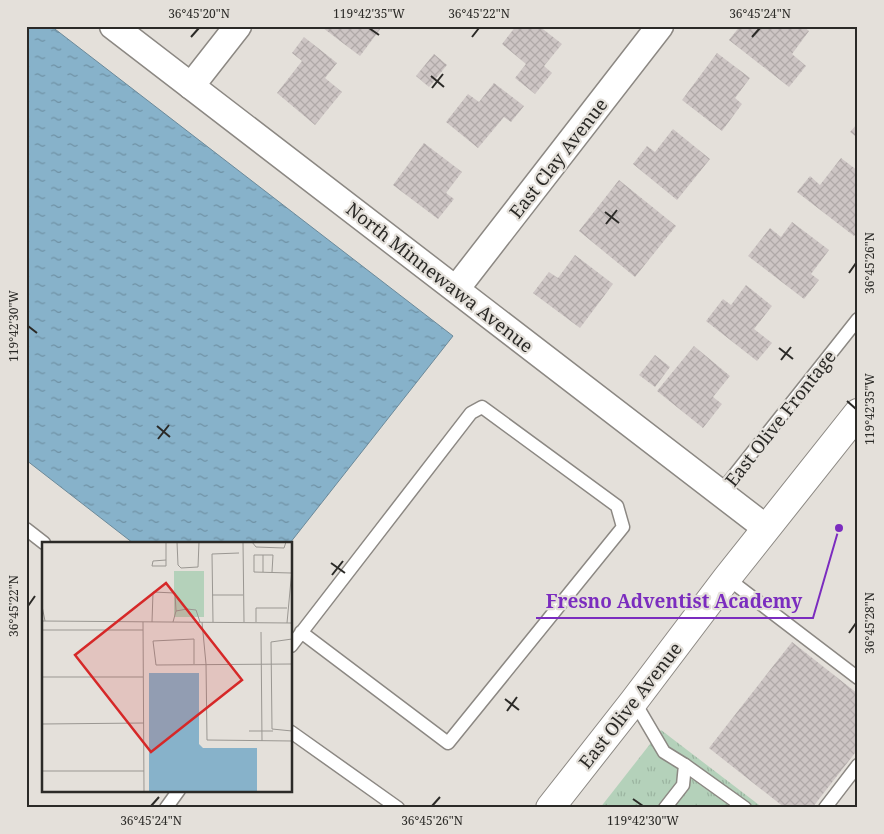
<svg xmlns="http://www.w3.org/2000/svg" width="884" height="834" font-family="'Noto Serif',serif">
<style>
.grass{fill:url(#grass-tufts)}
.water{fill:url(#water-ripples);stroke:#6b8999}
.building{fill:url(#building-cross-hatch)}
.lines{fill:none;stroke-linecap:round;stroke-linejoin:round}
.service-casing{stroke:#8c8883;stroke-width:15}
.minor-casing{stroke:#8c8883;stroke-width:29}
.secondary-casing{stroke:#8c8883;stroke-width:30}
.service{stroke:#fff;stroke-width:12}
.minor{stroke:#fff;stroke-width:26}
.secondary{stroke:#fff;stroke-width:28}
.ticks{fill:none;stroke:#2b2a27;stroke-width:2}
.labels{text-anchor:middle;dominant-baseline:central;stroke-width:4.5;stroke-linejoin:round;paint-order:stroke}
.street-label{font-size:18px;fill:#2b2a27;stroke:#e4e0da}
.inset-road{fill:none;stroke:#9a9792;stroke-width:1}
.view{fill:#d62828;fill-opacity:0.15;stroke:#d62828;stroke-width:2.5}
.inset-edge{fill:none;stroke:#2b2a27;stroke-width:2.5}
.leader{fill:none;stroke:#7b2cbf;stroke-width:2}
.callout-dot{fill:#7b2cbf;stroke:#e4e0da;stroke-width:2}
.callout-label{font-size:19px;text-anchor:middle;font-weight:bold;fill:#7b2cbf;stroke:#e4e0da;stroke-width:4.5;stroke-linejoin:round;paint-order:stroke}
.neatline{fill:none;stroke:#2b2a27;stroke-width:2}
.ticks-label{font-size:12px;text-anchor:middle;fill:#2b2a27}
</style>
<defs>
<pattern id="grass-tufts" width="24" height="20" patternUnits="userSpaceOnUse" patternTransform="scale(1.25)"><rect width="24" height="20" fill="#b4d1ba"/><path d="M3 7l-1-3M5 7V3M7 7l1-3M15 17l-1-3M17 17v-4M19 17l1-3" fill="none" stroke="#9bb4a0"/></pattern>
<pattern id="water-ripples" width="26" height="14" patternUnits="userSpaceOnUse" patternTransform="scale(1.25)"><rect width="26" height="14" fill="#87b2ca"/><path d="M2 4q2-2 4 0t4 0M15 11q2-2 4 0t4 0" fill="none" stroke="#6f91a4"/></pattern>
<pattern id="building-cross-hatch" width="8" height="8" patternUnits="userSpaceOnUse" patternTransform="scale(1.25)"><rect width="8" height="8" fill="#cdc5c4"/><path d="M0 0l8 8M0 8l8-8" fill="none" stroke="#b0a9a8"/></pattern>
</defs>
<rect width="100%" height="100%" fill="#e4e0da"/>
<polygon class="grass" points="661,730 763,808 600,808"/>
<polygon class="water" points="26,26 51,26 453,336 290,543 133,543 26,460"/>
<g class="building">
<polygon points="325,26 378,26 381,28 360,56 323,28"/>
<polygon points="516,26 539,26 562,44 544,66 552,73 535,94 515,78 526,64 502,44"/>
<polygon points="740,26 803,26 809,31 792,54 806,66 789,87 729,40"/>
<polygon points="304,37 337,63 325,78 342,92 315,125 277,93 302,61 292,53"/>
<polygon points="717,53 750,78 735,98 742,104 722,131 682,100"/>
<polygon points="434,54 447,65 429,87 416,76"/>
<polygon points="494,83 524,106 511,122 504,117 478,148 446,122 468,94 479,102"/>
<polygon points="858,123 858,138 850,132"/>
<polygon points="673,129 710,159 677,200 633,164 647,146 655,152"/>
<polygon points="424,143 462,172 446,193 454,199 438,219 393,185"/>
<polygon points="841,158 858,171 858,231 854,236 797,192 810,176 820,185"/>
<polygon points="619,180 676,226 635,277 579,231"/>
<polygon points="792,222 829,250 811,274 819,280 804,299 748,256 770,228 781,237"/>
<polygon points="575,255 613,284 580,328 533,293 549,272 558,278"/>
<polygon points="746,285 772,306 754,329 772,343 757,361 706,321 723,299 731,305"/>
<polygon points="694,346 730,376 713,397 722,404 703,428 657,391"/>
<polygon points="655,355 670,367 655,387 639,375"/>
<polygon points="792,642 858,694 858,749 812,808 785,808 709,748"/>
</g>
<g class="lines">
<g class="service-casing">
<g id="service">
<polyline points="720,493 858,319"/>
<polyline points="26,529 44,543"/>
<polyline points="727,578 858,678"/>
<path d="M291 646C351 568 411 491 471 413L482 407 617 506 623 527 448 743 301 632"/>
<polyline points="634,701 664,752 685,765 683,785 665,808"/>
<polyline points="291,732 398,808"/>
<polyline points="685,765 745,808"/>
<polyline points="166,808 179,790"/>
<polyline points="825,808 858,765"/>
</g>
</g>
<g class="minor-casing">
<g id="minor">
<polyline points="113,26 766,528"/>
<polyline points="191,86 238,26"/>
<polyline points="456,289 660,26"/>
</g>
</g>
<g class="secondary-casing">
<polyline id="secondary" points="550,808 634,701 727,578 858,413"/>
</g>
<use href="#service" class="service"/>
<use href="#minor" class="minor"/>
<use href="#secondary" class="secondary"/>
</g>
<path class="ticks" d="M369 28 379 35M191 37 199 28M472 37 479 28M752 37 760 28M431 76 444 87M432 88 443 74M605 212 619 223M606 224 617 210M849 273 856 263M28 326 37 333M779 348 793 359M781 360 791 347M847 401 856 409M157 426 170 437M158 439 169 425M331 563 345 573M332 575 343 561M28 606 35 596M849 633 856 623M505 699 519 710M507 711 517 697M633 799 643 806M151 806 159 797M432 806 440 797"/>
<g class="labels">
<g class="street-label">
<text transform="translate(558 158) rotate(-52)">East Clay Avenue</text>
<text transform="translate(440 277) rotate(38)">North Minnewawa Avenue</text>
<text transform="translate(780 418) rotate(-52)">East Olive Frontage</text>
<text transform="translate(630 705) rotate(-52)">East Olive Avenue</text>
</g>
</g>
<g transform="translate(42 542)">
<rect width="250" height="250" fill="#e4e0da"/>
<path d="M132 29H162V75H132Z" fill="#b4d1ba"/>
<path d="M107 131H157V202L161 206H215V250H107Z" fill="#87b2ca"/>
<path class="inset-road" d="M135 0 136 23 139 26 156 25 157 0M201 0 202 80M210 0 214 5 242 6 244 0M221 13V30M124 18 111 19 110 24H124V0M230 30 231 13H212V30L249 31M170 53H201M0 64 3 79M0 79 250 81M101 80 102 250M110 80 111 50 133 51 134 69M131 80 134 69 145 67 154 68 158 80M160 80 164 122 165 198 250 199M171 80 170 12 197 11M214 80V66H245M245 81 250 27M0 88H101M219 90 220 199M250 97 229 100 230 187 250 189M152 122V97L111 99 114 123 250 122M0 135H101M0 182 102 181M207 189H231M0 229H102"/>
<path class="view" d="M124 41 200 138 109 210 33 113Z"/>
<rect width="250" height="250" class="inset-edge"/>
</g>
<path class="leader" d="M839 528L813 618H536"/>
<circle class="callout-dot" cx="839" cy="528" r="5"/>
<g class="callout-label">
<text x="674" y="608">Fresno Adventist Academy</text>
</g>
<rect width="884" height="834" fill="none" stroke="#e4e0da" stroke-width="55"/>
<rect x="28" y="28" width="828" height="778" class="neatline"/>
<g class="ticks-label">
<text x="199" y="18">36°45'20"N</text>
<text x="369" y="18">119°42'35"W</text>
<text x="479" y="18">36°45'22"N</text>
<text x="760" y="18">36°45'24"N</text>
<text transform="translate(870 263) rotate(-90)" y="4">36°45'26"N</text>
<text transform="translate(14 326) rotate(-90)" y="4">119°42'30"W</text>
<text transform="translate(870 409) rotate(-90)" y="4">119°42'35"W</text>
<text transform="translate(14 606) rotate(-90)" y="4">36°45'22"N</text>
<text transform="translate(870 623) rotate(-90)" y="4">36°45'28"N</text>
<text x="151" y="825">36°45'24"N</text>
<text x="432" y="825">36°45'26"N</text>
<text x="643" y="825">119°42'30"W</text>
</g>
</svg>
